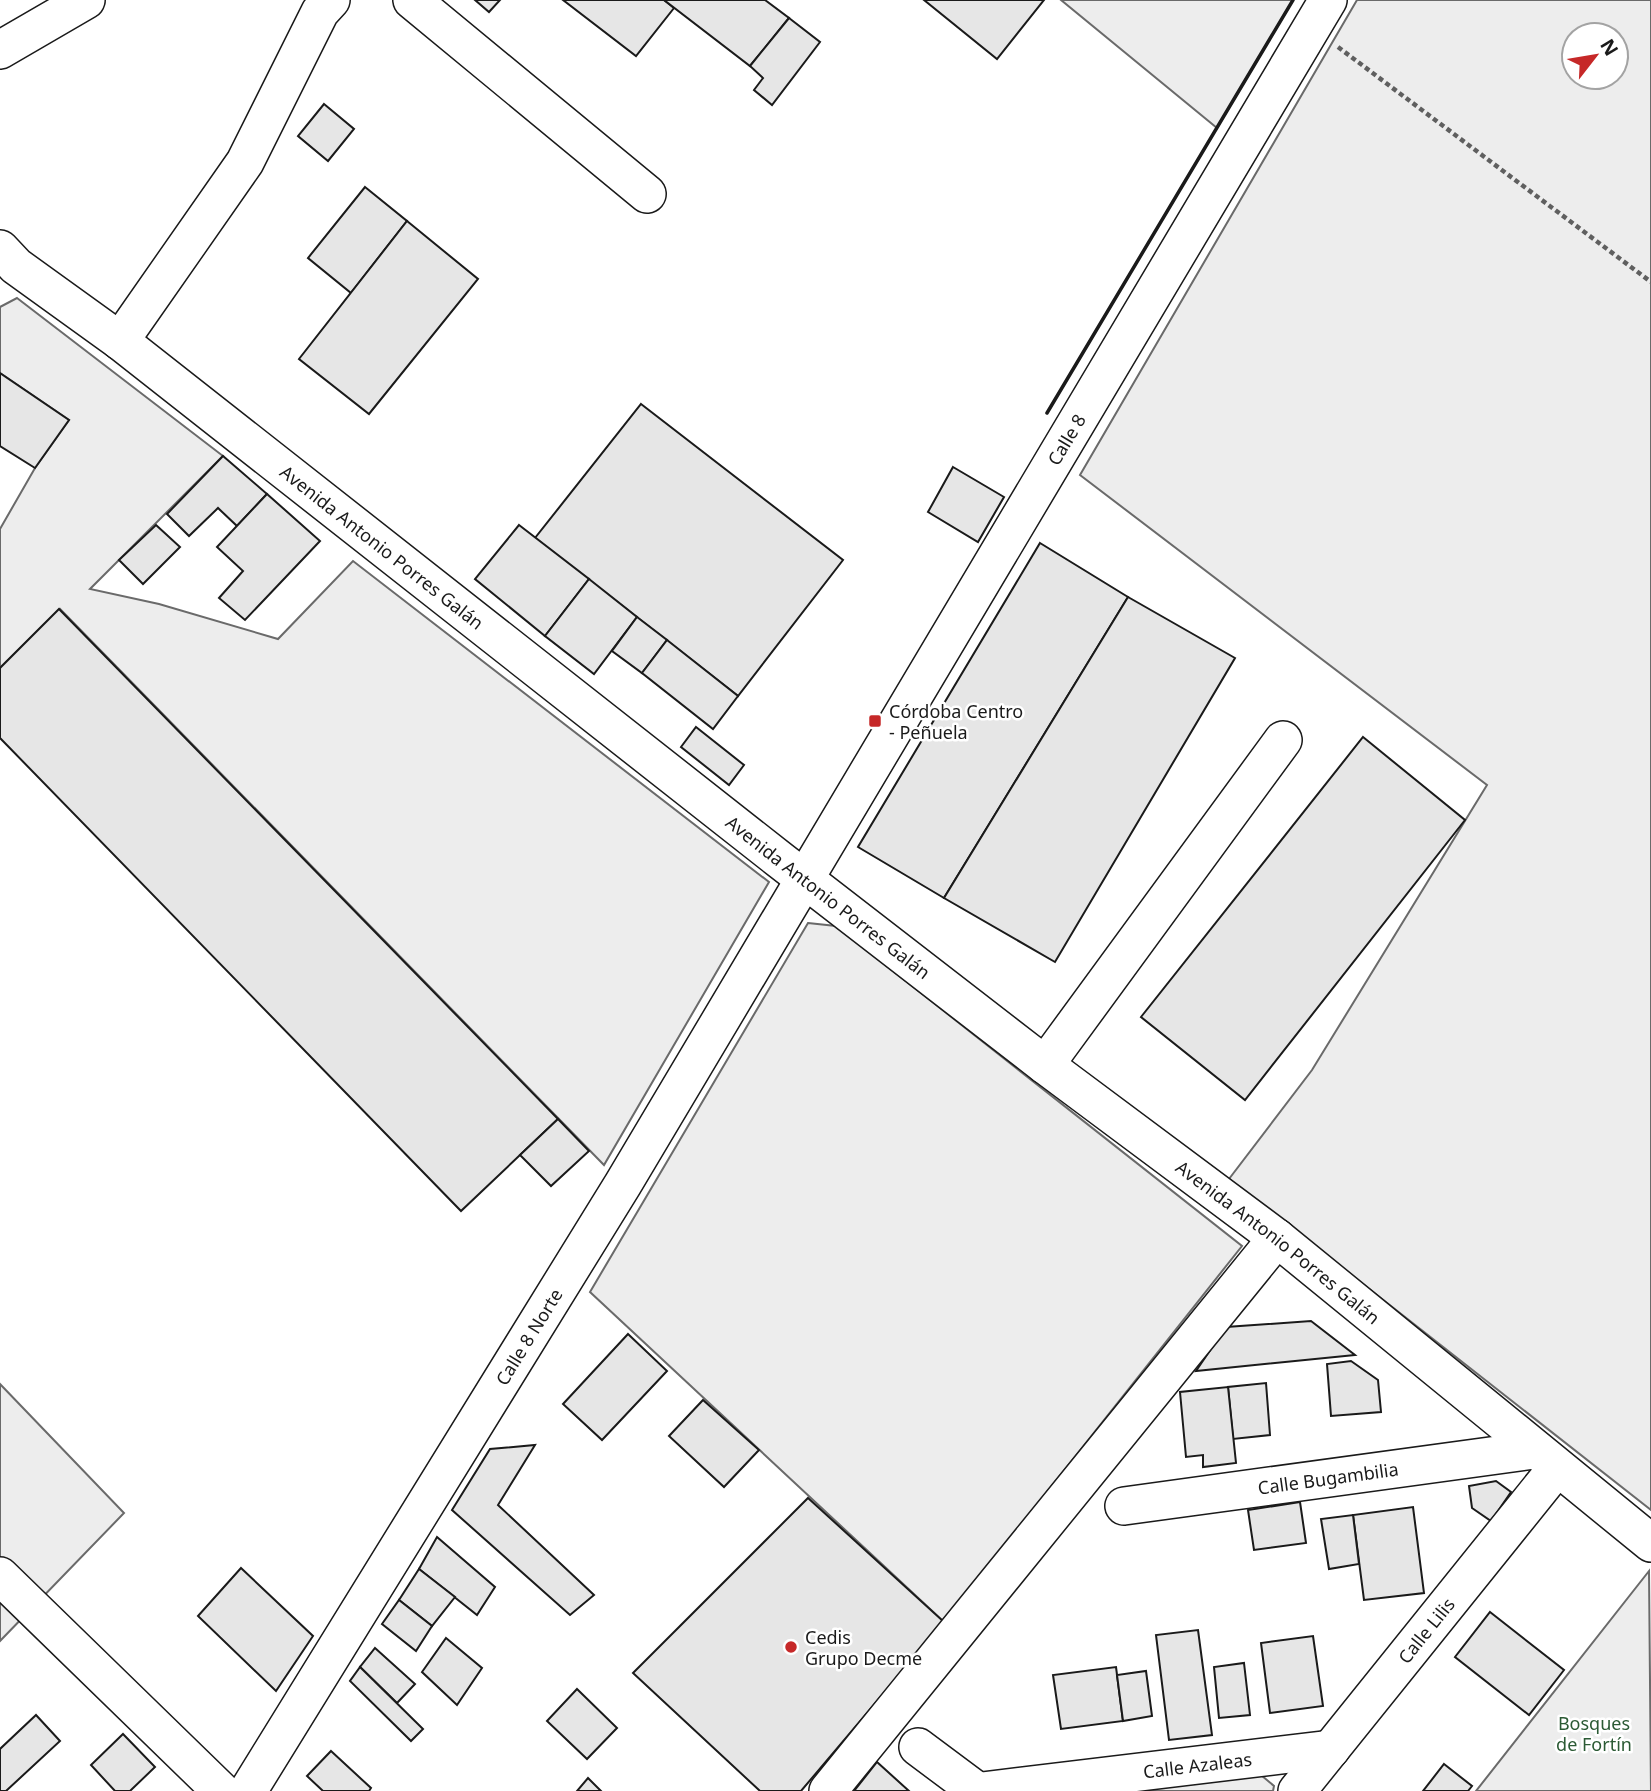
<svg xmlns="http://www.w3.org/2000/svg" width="1651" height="1791" font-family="'Noto Sans',sans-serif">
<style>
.built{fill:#ededed;stroke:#6a6a6a;stroke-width:2;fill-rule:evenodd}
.building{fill:#e6e6e6;stroke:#1a1a1a;stroke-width:2}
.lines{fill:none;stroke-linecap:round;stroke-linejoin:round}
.minor-casing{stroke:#1a1a1a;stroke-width:40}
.path{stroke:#5f5f5f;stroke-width:4.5;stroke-dasharray:5 3.5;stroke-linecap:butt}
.minor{stroke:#fff;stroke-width:37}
.wall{stroke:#1a1a1a;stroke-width:3.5}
.poi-dot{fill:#c62828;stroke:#fff;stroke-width:2.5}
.labels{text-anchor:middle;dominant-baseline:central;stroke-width:5;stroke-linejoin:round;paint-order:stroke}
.street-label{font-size:18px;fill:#1a1a1a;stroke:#fff}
.poi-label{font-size:18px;fill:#1a1a1a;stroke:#fff;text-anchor:start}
.park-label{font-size:18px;fill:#2b5a34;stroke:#fff}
</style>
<rect width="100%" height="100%" fill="#fff"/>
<g class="built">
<polygon points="1061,0 1293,0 1217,128"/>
<path d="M1357 0H1651V1510L1229 1179 1312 1070 1487 785 1080 475ZM1574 35H1616V77H1574Z"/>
<polygon points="17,298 223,456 90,589 159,604 278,639 353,561 769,882 604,1165 60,609 0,668 0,529 35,468 69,420 0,373 0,307"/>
<polygon points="808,923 836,926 1242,1246 944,1622 590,1292"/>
<polygon points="0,1384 124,1513 0,1641"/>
<polygon points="1649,1571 1651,1791 1476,1791"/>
<polygon points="1261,1775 1274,1786 1273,1791 1105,1791"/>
</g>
<g class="building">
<polygon points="475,0 500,0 489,12"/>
<polygon points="563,0 664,0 674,8 636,56"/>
<polygon points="664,0 765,0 789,18 750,66"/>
<polygon points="924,0 1044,0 997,59"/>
<polygon points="789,18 820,42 772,105 754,90 763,78 750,66"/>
<polygon points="324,104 354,129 328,161 298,136"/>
<polygon points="365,187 407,221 351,293 308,258"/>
<polygon points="407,221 478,279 369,414 299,359"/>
<polygon points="0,373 69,420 35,468 0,446"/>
<polygon points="641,404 843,560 738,696 535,538"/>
<polygon points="223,456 267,494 237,526 218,508 189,536 167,514"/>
<polygon points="953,467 1004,497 978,542 928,512"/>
<polygon points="267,494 320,541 245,620 219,598 243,571 217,547"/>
<polygon points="156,525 180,547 143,584 119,560"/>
<polygon points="519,525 589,579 545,636 475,579"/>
<polygon points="1040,543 1128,597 944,898 858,847"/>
<polygon points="589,579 637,617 594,674 545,636"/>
<polygon points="1128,597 1235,658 1055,962 944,898"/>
<polygon points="59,609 558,1119 461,1211 0,738 0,668"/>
<polygon points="637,617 667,640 642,673 612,651"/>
<polygon points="667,640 738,696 713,729 642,673"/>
<polygon points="696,727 744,765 729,785 681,747"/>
<polygon points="1363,737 1465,820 1245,1100 1141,1017"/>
<polygon points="558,1119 589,1151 551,1186 520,1155"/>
<polygon points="1311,1321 1355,1355 1196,1371 1226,1327"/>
<polygon points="628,1334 667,1371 602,1440 563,1404"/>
<polygon points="1351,1361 1378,1380 1381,1412 1331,1416 1327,1364"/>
<polygon points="1266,1383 1270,1435 1233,1439 1228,1387"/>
<polygon points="1228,1387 1236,1463 1203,1467 1203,1455 1186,1457 1180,1392"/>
<polygon points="703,1400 759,1450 724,1487 669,1436"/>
<polygon points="535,1445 498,1505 594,1595 570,1615 452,1510 490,1449"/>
<polygon points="1496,1481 1511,1492 1491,1521 1472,1508 1469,1486"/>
<polygon points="808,1498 944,1622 801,1791 760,1791 633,1673"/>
<polygon points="1300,1502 1306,1543 1254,1550 1248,1510"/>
<polygon points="1413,1507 1424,1593 1364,1600 1353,1515"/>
<polygon points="1353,1515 1359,1564 1329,1569 1321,1519"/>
<polygon points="437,1537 495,1587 477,1615 419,1569"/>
<polygon points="241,1568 313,1636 276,1691 198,1616"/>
<polygon points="419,1569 455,1597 432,1626 399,1600"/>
<polygon points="399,1600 432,1626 416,1651 382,1624"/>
<polygon points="1490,1612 1564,1670 1529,1715 1455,1657"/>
<polygon points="1198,1630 1212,1735 1169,1740 1156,1635"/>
<polygon points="1313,1636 1323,1706 1270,1713 1261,1643"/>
<polygon points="446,1638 482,1668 457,1705 422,1672"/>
<polygon points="375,1648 415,1684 397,1703 360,1667"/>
<polygon points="1244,1663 1250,1715 1219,1718 1214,1667"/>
<polygon points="360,1667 423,1729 411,1741 350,1681"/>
<polygon points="1116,1667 1123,1721 1061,1729 1053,1675"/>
<polygon points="1146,1671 1152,1716 1123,1721 1117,1675"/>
<polygon points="577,1689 617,1728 587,1759 547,1721"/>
<polygon points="36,1715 60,1741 6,1791 0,1791 0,1749"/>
<polygon points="123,1734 155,1767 130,1791 115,1791 91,1765"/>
<polygon points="331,1751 371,1788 369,1791 323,1791 307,1776"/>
<polygon points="877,1762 909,1791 854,1791"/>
<polygon points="1444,1764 1472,1786 1468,1791 1423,1791"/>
<polygon points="588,1778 601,1791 577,1791"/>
</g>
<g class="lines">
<g class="minor-casing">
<g id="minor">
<polyline points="412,0 647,194"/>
<polyline points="0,50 86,0"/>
<path id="s1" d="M0 249 16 266 120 341 780 860 1045 1065 1277 1238 1651 1543"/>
<polyline points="120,341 245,162 320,12 331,0"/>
<polyline points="1045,1065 1283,740"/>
<path id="s2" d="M1124 1506 1534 1450"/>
<polyline points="0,1576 221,1791"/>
<polyline points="918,1747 977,1791"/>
<path id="s3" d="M248 1791 623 1184 1328 0"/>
<polyline points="828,1791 1277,1238"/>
<path id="s4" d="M982 1791 1331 1749"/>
<path id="s5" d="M1297 1791 1556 1469"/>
</g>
</g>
<polyline class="path" points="1338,47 1651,282"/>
<use href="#minor" class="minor"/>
<polyline class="wall" points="1047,413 1293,0"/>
</g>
<g class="poi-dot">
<rect x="868" y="714" width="14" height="14" rx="3.5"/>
<circle cx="791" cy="1647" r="7"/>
</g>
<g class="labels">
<g class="street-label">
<text stroke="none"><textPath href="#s3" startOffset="1580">Calle 8</textPath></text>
<text stroke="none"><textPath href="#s1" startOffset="485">Avenida Antonio Porres Galán</textPath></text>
<text stroke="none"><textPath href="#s1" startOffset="1052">Avenida Antonio Porres Galán</textPath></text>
<text stroke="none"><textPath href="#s1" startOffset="1619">Avenida Antonio Porres Galán</textPath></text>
<text stroke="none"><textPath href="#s3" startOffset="534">Calle 8 Norte</textPath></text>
<text stroke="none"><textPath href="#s2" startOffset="206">Calle Bugambilia</textPath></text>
<text stroke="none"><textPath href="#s5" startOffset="206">Calle Lilis</textPath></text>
<text stroke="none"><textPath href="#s4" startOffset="217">Calle Azaleas</textPath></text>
</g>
<g class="poi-label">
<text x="889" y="711">Córdoba Centro<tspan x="889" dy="21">- Peñuela</tspan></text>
<text x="805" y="1637">Cedis<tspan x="805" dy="21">Grupo Decme</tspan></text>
</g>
<g class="park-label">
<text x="1594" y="1723">Bosques<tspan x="1594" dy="21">de Fortín</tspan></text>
</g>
</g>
<g transform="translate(1595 56) rotate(59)"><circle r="33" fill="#ffffff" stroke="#a3a3a3" stroke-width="2"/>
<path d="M0-5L12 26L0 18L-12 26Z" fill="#c62828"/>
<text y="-10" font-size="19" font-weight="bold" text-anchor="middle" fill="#1a1a1a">N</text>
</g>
</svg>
